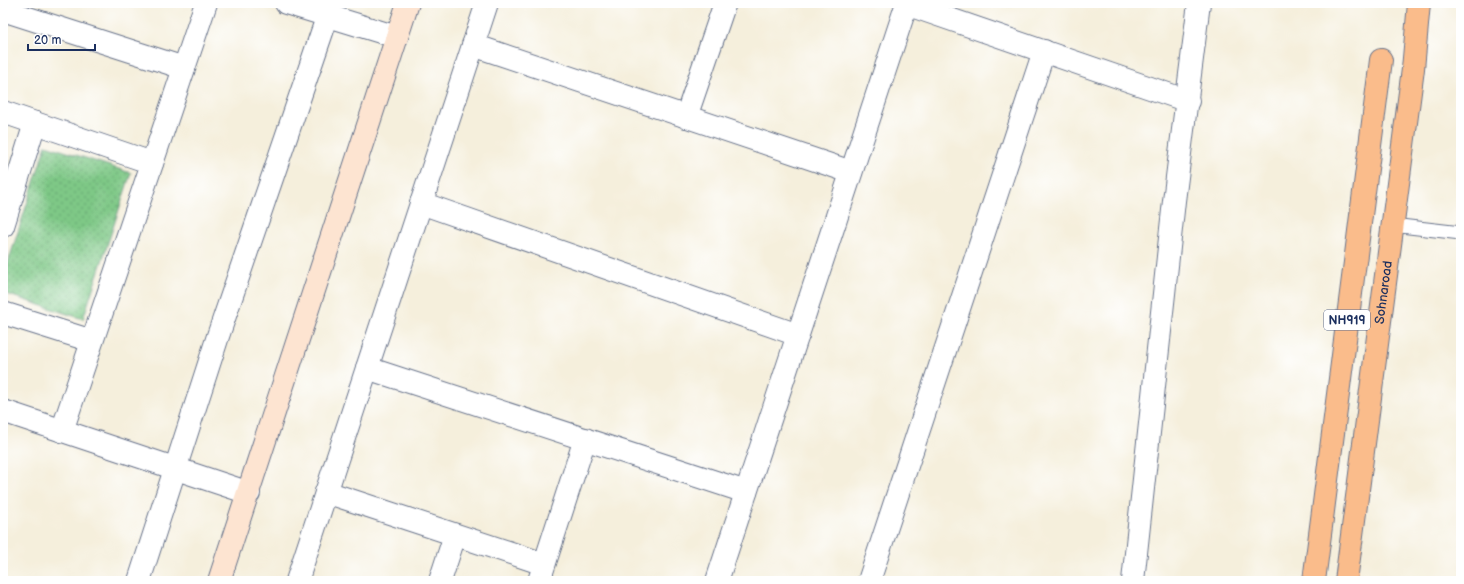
<svg xmlns="http://www.w3.org/2000/svg" width="1464" height="584" font-family="'Balsamiq Sans',sans-serif">
<style>
.park{fill:url(#park-dots);stroke:#4c7c72}
.lines{fill:none;stroke-linecap:round;stroke-linejoin:round}
.lane-casing{stroke:#67728a;stroke-width:15}
.street-casing{stroke:#67728a;stroke-width:24}
.secondary-casing{stroke:#67728a;stroke-width:24}
.highway-casing{stroke:#67728a;stroke-width:24}
.lane{stroke:#fff;stroke-width:13}
.street{stroke:#fff;stroke-width:22}
.secondary{stroke:#fde4d1;stroke-width:22}
.highway{stroke:#fabc8b;stroke-width:22}
.labels{text-anchor:middle;dominant-baseline:central;stroke-width:4;stroke-linejoin:round;paint-order:stroke}
.shield{fill:#fff;stroke:#5f6d8e;stroke-width:1}
.shield-label{font-size:12px;font-weight:bold;fill:#1b2f5e}
.street-label{font-size:13px;fill:#1b2f5e;stroke:#fff}
</style>
<defs>
<pattern id="park-dots" width="8" height="8" patternUnits="userSpaceOnUse"><rect width="8" height="8" fill="#7ec886"/><path d="M2 2h.1M6 6h.1" fill="none" stroke="#66a371" stroke-width="1.8" stroke-linecap="round"/></pattern>
</defs>
<rect width="100%" height="100%" fill="#fff"/>
<filter id="ink" filterUnits="userSpaceOnUse"><feTurbulence type="fractalNoise" baseFrequency=".025" numOctaves="2"/><feDisplacementMap in="SourceGraphic" scale="8" xChannelSelector="R" yChannelSelector="G"/><feConvolveMatrix kernelMatrix="1 2 1 2 8 2 1 2 1" color-interpolation-filters="sRGB"/></filter>
<filter id="wash" filterUnits="userSpaceOnUse"><feTurbulence type="fractalNoise" baseFrequency=".012" numOctaves="4" result="noise"/><feDisplacementMap in="SourceGraphic" scale="16" xChannelSelector="R" yChannelSelector="G"/><feGaussianBlur stdDeviation="0.9" result="paint"/><feColorMatrix in="noise" values="0 0 0 0 0 0 0 0 0 0 0 0 0 0 0 0 0 1.4 0 .05"/><feComposite in="paint" operator="in"/></filter>
<g filter="url(#wash)">
<rect width="100%" height="100%" fill="#f5efdc"/>
<polygon class="park" points="46,145 131,173 83,319 3,293 3,278"/>
</g>
<g filter="url(#ink)">
<g class="lines">
<g class="lane-casing">
<polyline id="lane" points="1392,225 1461,233"/>
</g>
<g class="street-casing">
<g id="street">
<polyline points="286,3 397,37"/>
<polyline points="906,4 1188,101"/>
<polyline points="3,10 184,68"/>
<polyline points="473,45 851,172"/>
<polyline points="3,112 152,163"/>
<polyline points="686,117 725,3"/>
<polyline points="421,203 798,335"/>
<polyline points="3,226 35,123"/>
<polyline points="3,313 92,341"/>
<polyline points="367,368 746,492"/>
<polyline points="3,411 249,493"/>
<polyline points="62,431 206,3"/>
<polyline points="326,492 544,564"/>
<polyline points="139,581 218,336 332,3"/>
<polyline points="297,581 487,3"/>
<polyline points="440,581 455,535"/>
<polyline points="539,581 585,439"/>
<polyline points="717,581 907,3"/>
<polyline points="869,581 1044,51"/>
<polyline points="1133,581 1174,201 1199,3"/>
</g>
</g>
<g class="secondary-casing">
<polyline id="secondary" points="219,581 408,3"/>
</g>
<g class="highway-casing">
<g id="highway">
<polyline points="1314,581 1381,60"/>
<path id="s1" d="M1346 581 1413 69 1419 3"/>
</g>
</g>
<use href="#lane" class="lane"/>
<use href="#street" class="street"/>
<use href="#secondary" class="secondary"/>
<use href="#highway" class="highway"/>
</g>
</g>
<g class="labels">
<rect class="shield" x="1324" y="310" width="46" height="20" rx="3"/>
<g class="shield-label">
<text x="1347" y="320">NH919</text>
</g>
<g class="street-label">
<text stroke="none"><textPath href="#s1" startOffset="291">Sohnaroad</textPath></text>
</g>
</g>
<rect width="1464" height="584" fill="none" stroke="#fff" stroke-width="16"/>
<path d="M28 44v6h67v-6" fill="none" stroke="#1b2f5e" stroke-width="2"/>
<text x="34" y="44" font-size="12" fill="#1b2f5e" stroke="#ffffff" stroke-width="3" paint-order="stroke">20 m</text>
</svg>
